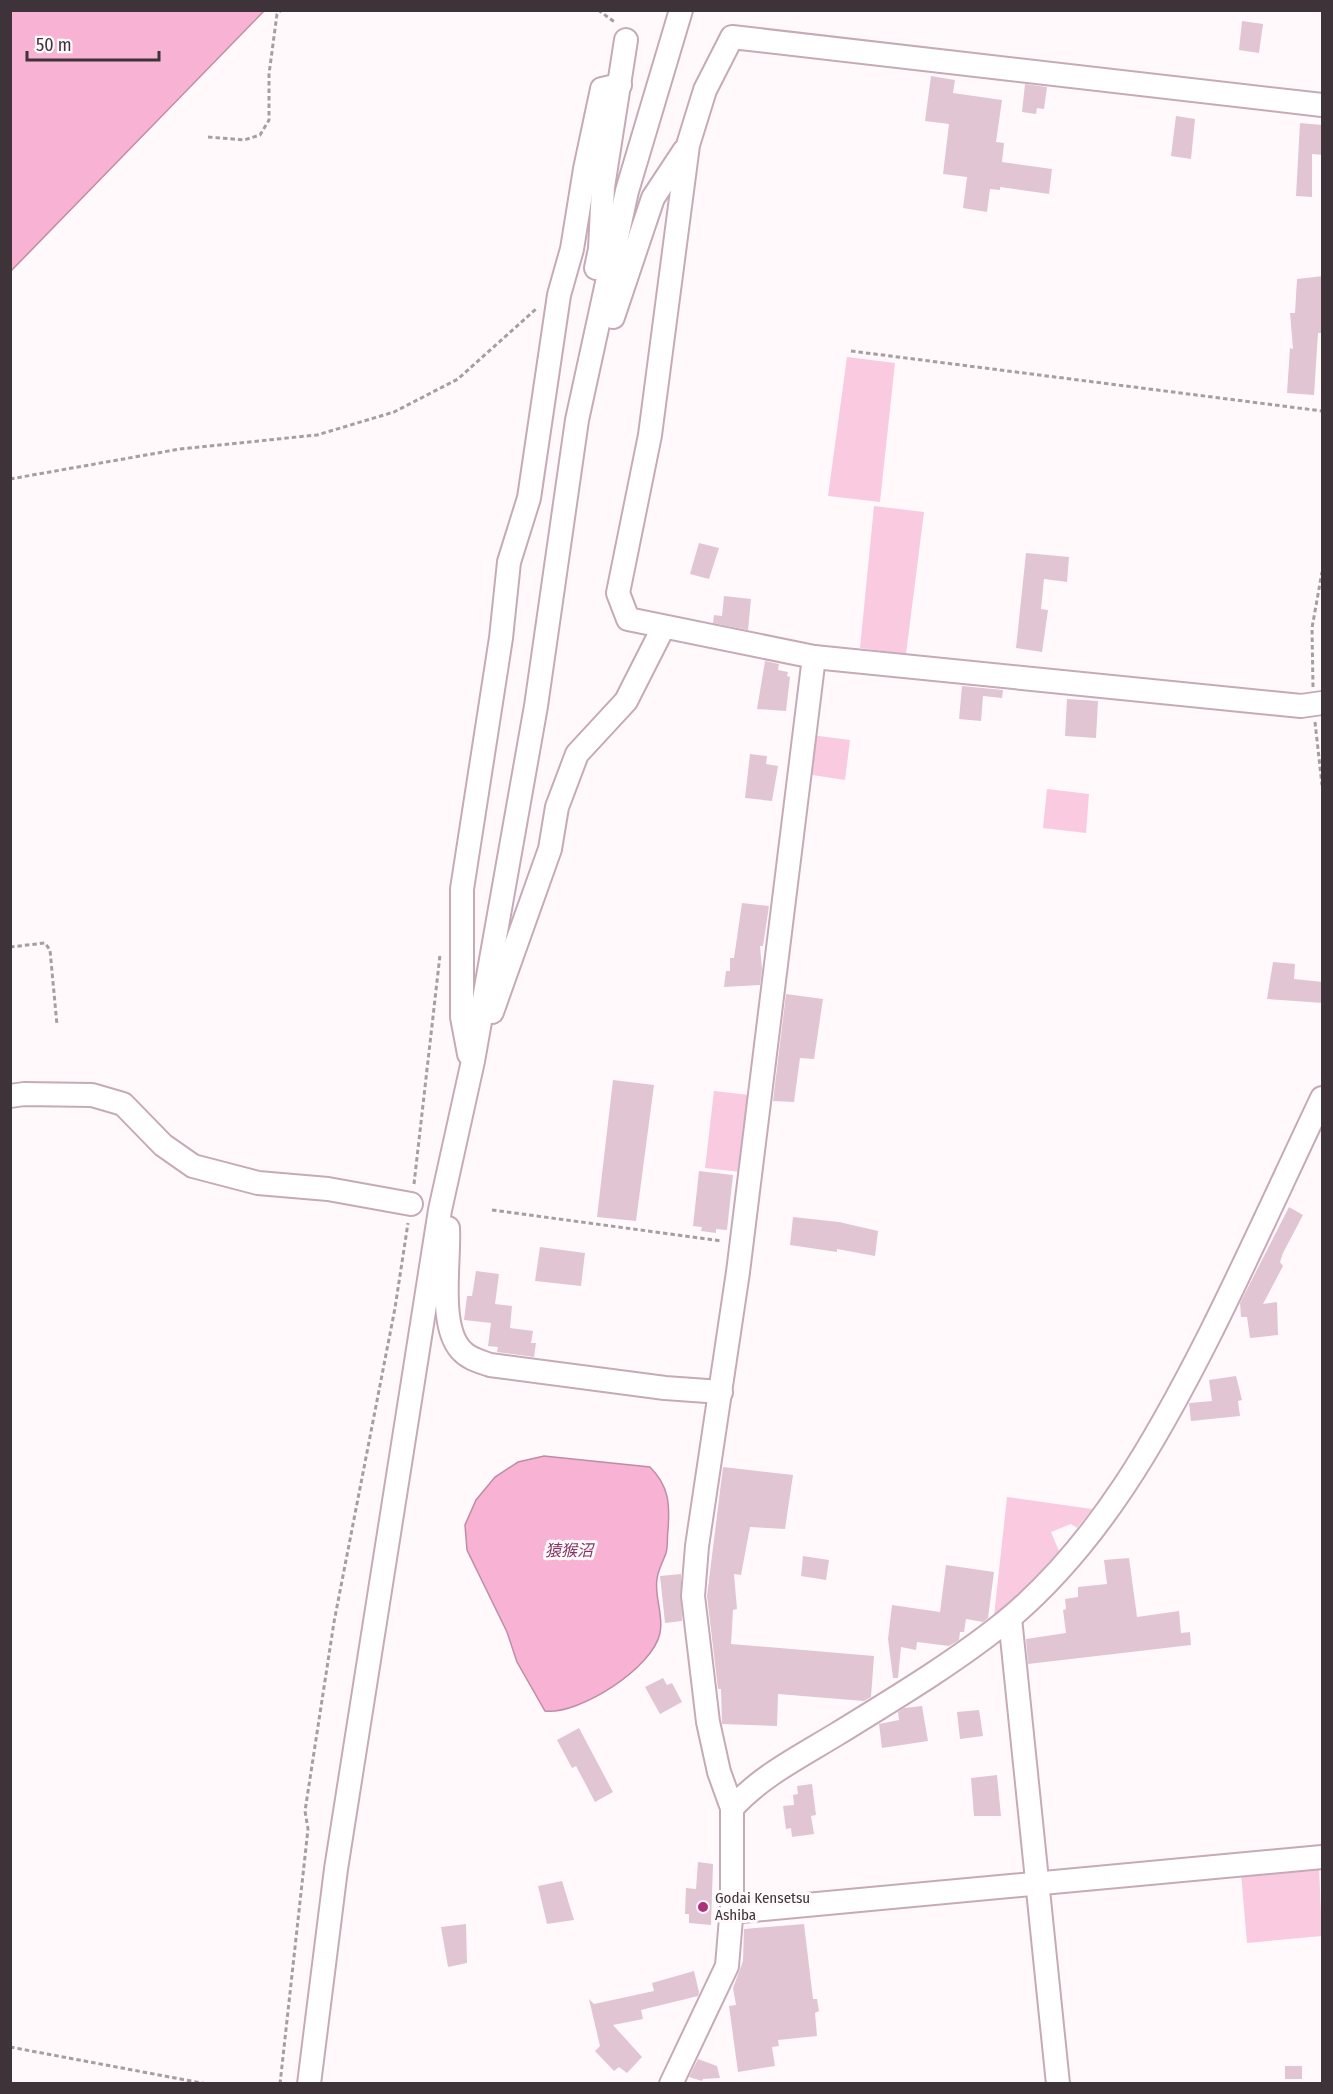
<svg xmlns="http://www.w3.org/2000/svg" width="1333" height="2094" font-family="'Fira Sans Condensed','Noto Sans JP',sans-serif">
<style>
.green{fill:#facae1}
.water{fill:#f7b2d4;stroke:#c08ca5;stroke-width:1.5}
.building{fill:#e2c5d2}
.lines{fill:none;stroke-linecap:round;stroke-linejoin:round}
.minor-casing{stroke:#c6aab7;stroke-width:26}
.path{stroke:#a79ea2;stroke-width:3;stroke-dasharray:4.5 3;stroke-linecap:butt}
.minor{stroke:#fff;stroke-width:22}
.poi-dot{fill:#af2f7c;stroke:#fff9fc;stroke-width:2}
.labels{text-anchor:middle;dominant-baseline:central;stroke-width:6;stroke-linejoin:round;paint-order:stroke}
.poi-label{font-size:15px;fill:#3e3338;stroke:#fff9fc;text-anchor:start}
.water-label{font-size:16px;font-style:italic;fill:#853562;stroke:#fff9fc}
</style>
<rect width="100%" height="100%" fill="#fff9fc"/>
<g class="green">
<polygon points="847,357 895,363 880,502 828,496"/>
<polygon points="874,506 924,512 906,654 860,648"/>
<polygon points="811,735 850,740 845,780 806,774"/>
<polygon points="1047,789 1089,794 1086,833 1043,828"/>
<polygon points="714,1091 749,1095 740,1172 705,1168"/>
<polygon points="1007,1497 1092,1509 1077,1528 1071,1524 1051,1532 1059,1551 1016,1598 994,1616"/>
<polygon points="1319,1867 1322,1936 1247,1943 1241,1874"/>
</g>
<g class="water">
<polygon points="11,10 264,11 11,271 10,11"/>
<path d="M544 1456 650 1467C669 1486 670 1504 668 1530 667 1537 668 1546 666 1553 663 1562 658 1570 657 1579 654 1597 664 1615 660 1633 653 1668 579 1715 545 1711L517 1662 507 1632 467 1550 465 1525 476 1500 495 1477 518 1462Z"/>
</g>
<g class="building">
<polygon points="1242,21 1263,24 1259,53 1239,50"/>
<polygon points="931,76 955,80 953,93 1002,100 996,142 1004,143 1002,162 1052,169 1049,194 1000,187 1000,190 990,189 987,212 963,208 967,177 943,174 949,124 925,121"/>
<polygon points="1025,84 1047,87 1044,109 1037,108 1036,114 1022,112"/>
<polygon points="1176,116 1195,119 1191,159 1171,156"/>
<polygon points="1300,123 1323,125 1323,155 1312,154 1312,197 1296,196"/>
<polygon points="1323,276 1323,333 1318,333 1314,395 1287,393 1290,348 1293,349 1290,313 1295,313 1297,279"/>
<polygon points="699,543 719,548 709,579 690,574"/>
<polygon points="1026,553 1069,557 1067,582 1044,579 1041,609 1048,610 1042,652 1016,648"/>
<polygon points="724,596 751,599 748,630 713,623 714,615 722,616"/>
<polygon points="765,661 779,664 778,670 788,672 787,676 790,677 786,711 757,709"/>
<polygon points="962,686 1003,690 1002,698 983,696 981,721 959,719"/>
<polygon points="1067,699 1098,701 1096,738 1065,736"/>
<polygon points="750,754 767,756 766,764 778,766 772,801 745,798"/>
<polygon points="742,903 769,906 763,946 760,946 762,969 760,985 724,987 726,971 730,971 730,958 734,958"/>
<polygon points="1273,962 1295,964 1294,979 1323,982 1323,1003 1267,999"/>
<polygon points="786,994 823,999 814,1059 800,1058 794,1102 773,1101"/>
<polygon points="613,1080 654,1085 636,1221 597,1217"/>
<polygon points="699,1171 733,1175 727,1230 716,1229 716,1233 701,1231 702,1227 693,1226"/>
<polygon points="1289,1207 1303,1215 1283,1253 1280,1262 1283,1266 1263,1304 1277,1302 1278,1335 1250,1338 1247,1317 1241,1317 1240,1303"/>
<polygon points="793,1217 839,1222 878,1231 875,1256 837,1249 837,1252 790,1245"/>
<polygon points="540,1247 585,1253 581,1286 535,1281"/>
<polygon points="476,1271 499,1274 495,1304 512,1306 510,1328 533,1331 531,1343 536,1343 534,1357 497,1352 498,1347 488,1346 491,1323 464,1320 467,1296 472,1296"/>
<polygon points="1236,1376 1242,1400 1238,1401 1240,1416 1191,1421 1189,1403 1212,1401 1209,1380"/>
<polygon points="723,1467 793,1475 785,1529 750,1527 741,1575 734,1574 737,1609 733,1610 731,1644 874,1656 871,1697 864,1701 778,1694 777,1726 722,1724 721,1689 718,1689 707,1596"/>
<polygon points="803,1556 829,1560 826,1580 801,1576"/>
<polygon points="1129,1558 1137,1617 1179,1611 1181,1633 1190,1632 1191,1645 1028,1664 1026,1639 1066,1633 1063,1610 1066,1609 1065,1599 1078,1597 1078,1587 1107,1584 1104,1560"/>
<polygon points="946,1565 994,1572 988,1618 983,1622 966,1619 964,1632 960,1632 959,1640 949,1646 917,1642 916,1650 901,1647 898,1678 893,1678 888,1639 892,1605 940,1612"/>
<polygon points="681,1574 682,1621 665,1623 660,1576"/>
<polygon points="663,1678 667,1685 672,1683 682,1702 660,1714 645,1687"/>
<polygon points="922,1706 928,1741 882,1748 879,1724 899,1720 898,1712 904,1708"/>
<polygon points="979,1710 983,1736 960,1739 957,1712"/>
<polygon points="579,1728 613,1792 595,1802 576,1766 572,1768 557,1740"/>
<polygon points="997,1775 1001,1816 974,1816 971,1778"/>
<polygon points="812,1784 816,1815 811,1816 814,1834 792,1837 791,1828 786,1829 783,1806 794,1805 793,1795 798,1794 797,1786"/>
<polygon points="698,1862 713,1864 711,1925 689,1923 689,1914 685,1914 686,1888 696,1889"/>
<polygon points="562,1881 574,1920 547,1924 538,1886"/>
<polygon points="466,1924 467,1963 448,1967 441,1927"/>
<polygon points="804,1924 813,1999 817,1999 819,2011 815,2013 817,2036 778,2040 779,2046 772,2047 775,2066 738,2072 729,2006 736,2005 733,1988 743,1961 744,1929"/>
<polygon points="694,1971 699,1992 698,1996 641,2010 643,2019 613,2025 642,2057 627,2073 619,2067 614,2071 595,2051 600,2046 589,1999 594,2004 654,1991 652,1983"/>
<polygon points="698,2059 717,2066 720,2078 703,2079 702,2081 689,2077"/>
<rect x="1285" y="2066" width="17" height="13"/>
</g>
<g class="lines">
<g class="minor-casing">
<g id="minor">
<polyline points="1322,105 732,37 705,90 688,145 650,435 618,593 628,619 814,657 1301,706 1322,703"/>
<polyline points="596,268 600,249 603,187 626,40"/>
<polyline points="613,317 653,198 684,151"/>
<polyline points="492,1012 550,849 557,807 577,754 626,701 663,628"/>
<polyline points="469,1054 462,1017 462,889 501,638 509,562 529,498 559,295 572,249 585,169 602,89 620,85"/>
<polyline points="10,1096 24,1094 92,1095 123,1104 163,1145 193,1166 258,1183 328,1189 411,1204"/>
<path d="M448 1228C450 1260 438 1325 461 1350 469 1359 479 1361 490 1365L665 1388 721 1392"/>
<polyline points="1010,1618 1058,2084"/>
<polyline points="732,1808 719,1772 708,1722 693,1596 697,1546 738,1272 814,657"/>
<polyline points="731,1912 1322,1857"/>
<polyline points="309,2084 336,1869 440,1210 473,1061 536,706 577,420 627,191 681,10"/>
<path d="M671 2084 727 1966 732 1906V1808C761 1776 801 1756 837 1734 894 1699 959 1660 1011 1617 1100 1541 1158 1437 1210 1334 1249 1256 1285 1176 1322 1098"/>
</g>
</g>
<g class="path">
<polyline points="598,10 616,23"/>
<polyline points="208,137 244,140 260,135 269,120 269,74 277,14 281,10"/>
<polyline points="851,351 1322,411"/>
<polyline points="10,479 180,449 317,435 394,412 458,379 537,308"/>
<polyline points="1313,687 1312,628 1322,572"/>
<polyline points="1315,722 1322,785"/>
<polyline points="10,947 45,943 50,950 57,1025"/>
<polyline points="414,1184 440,955"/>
<polyline points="492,1210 722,1241"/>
<polyline points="10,2047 207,2084"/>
<polyline points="280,2084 308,1829 305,1811 334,1622 395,1308 408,1223"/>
</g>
<use href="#minor" class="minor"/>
</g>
<circle class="poi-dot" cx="703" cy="1907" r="6"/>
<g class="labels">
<g class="poi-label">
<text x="715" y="1898">Godai Kensetsu<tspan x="715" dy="17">Ashiba</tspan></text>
</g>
<g class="water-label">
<text x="569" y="1550">猿猴沼</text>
</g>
</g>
<rect width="1333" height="2094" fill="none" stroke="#3e3338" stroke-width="24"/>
<path d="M27 51v9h132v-9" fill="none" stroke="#3e3338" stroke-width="3"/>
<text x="36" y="51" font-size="18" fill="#3e3338" stroke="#fff9fc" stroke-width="4.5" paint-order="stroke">50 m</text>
</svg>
